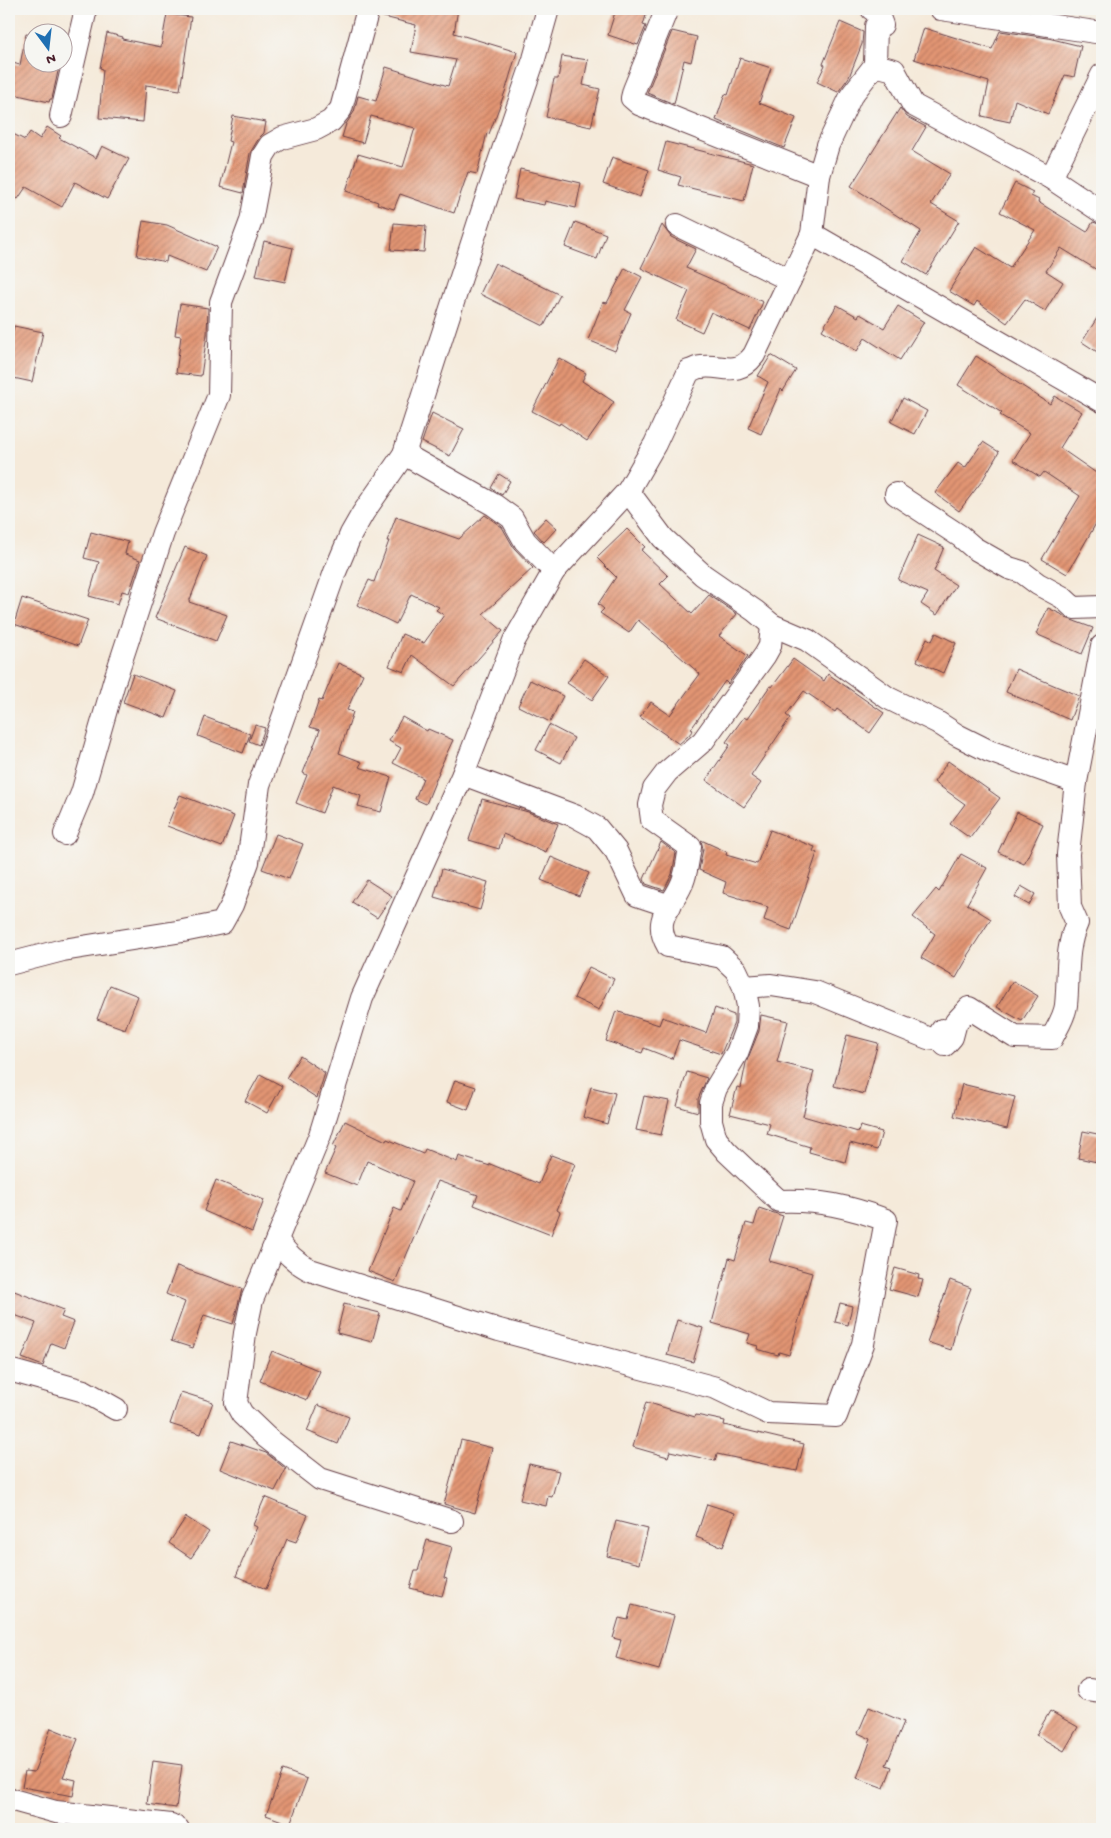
<svg xmlns="http://www.w3.org/2000/svg" width="1111" height="1838" font-family="'Gochi Hand',sans-serif">
<style>
.building{fill:url(#building-hatch)}
.lines{fill:none;stroke-linecap:round;stroke-linejoin:round}
.minor-casing{stroke:#643d45;stroke-width:24}
.minor{stroke:#fff;stroke-width:22}
</style>
<defs>
<pattern id="building-hatch" width="6" height="6" patternUnits="userSpaceOnUse" patternTransform="scale(1.25)"><rect width="6" height="6" fill="#e29573"/><path d="M-1 1l2-2M0 6l6-6M5 7l2-2" fill="none" stroke="#b9795f"/></pattern>
</defs>
<rect width="100%" height="100%" fill="#f6f6f2"/>
<filter id="ink" filterUnits="userSpaceOnUse"><feTurbulence type="fractalNoise" baseFrequency=".02" numOctaves="2"/><feDisplacementMap in="SourceGraphic" scale="10" xChannelSelector="R" yChannelSelector="G"/><feConvolveMatrix kernelMatrix="1 2 1 2 8 2 1 2 1" color-interpolation-filters="sRGB"/></filter>
<filter id="wash" filterUnits="userSpaceOnUse"><feTurbulence type="fractalNoise" baseFrequency=".0096" numOctaves="4" result="noise"/><feDisplacementMap in="SourceGraphic" scale="20" xChannelSelector="R" yChannelSelector="G"/><feGaussianBlur stdDeviation="1.12" result="paint"/><feColorMatrix in="noise" values="0 0 0 0 0 0 0 0 0 0 0 0 0 0 0 0 0 1.4 0 .05"/><feComposite in="paint" operator="in"/></filter>
<g filter="url(#wash)">
<rect width="100%" height="100%" fill="#f5eada"/>
<g id="blocks">
<g class="building">
<polygon points="381,9 458,9 454,33 517,52 505,92 489,134 487,133 477,174 468,172 454,213 400,194 394,209 377,204 378,202 346,191 358,154 403,167 415,128 371,116 363,143 342,137 346,124 354,112 358,96 376,101 386,67 448,86 456,60 411,52 416,25 380,16"/>
<polygon points="616,9 648,9 643,25 646,26 638,45 608,35"/>
<polygon points="167,14 191,17 180,90 146,85 143,122 99,118 103,69 100,68 107,33 123,37 122,39 161,47"/>
<polygon points="840,22 863,32 862,44 849,77 838,92 817,82 825,65 823,64"/>
<polygon points="924,28 992,49 1000,31 1048,38 1081,46 1074,77 1065,75 1048,114 1015,100 1010,122 982,116 989,82 914,59"/>
<polygon points="672,31 697,37 691,62 684,60 674,104 647,93"/>
<polygon points="26,34 32,35 32,62 60,62 52,99 50,99 49,102 9,93 9,62 20,65"/>
<polygon points="562,56 588,60 583,85 600,89 591,127 546,117 554,79 558,79"/>
<polygon points="740,58 771,68 759,103 796,118 784,148 716,120 725,94 728,95"/>
<polygon points="900,108 907,117 926,127 912,151 950,174 931,204 959,221 926,275 903,261 921,231 851,186"/>
<polygon points="233,116 266,122 264,133 259,138 250,153 243,193 220,187 231,142 228,141"/>
<polygon points="47,127 61,136 59,138 96,158 102,146 129,159 107,199 75,182 62,207 26,187 18,199 9,193 9,132 25,140 30,132 40,139"/>
<polygon points="666,142 753,164 744,201 678,185 681,177 658,170"/>
<polygon points="612,157 649,170 640,197 603,184"/>
<polygon points="520,169 581,183 576,208 545,201 544,205 514,199"/>
<polygon points="1015,183 1033,192 1031,196 1039,200 1038,202 1087,232 1093,222 1102,225 1102,273 1061,248 1046,271 1063,282 1045,311 1025,299 1007,323 977,301 974,306 949,291 976,247 1010,268 1035,230 1000,212"/>
<polygon points="143,221 167,225 217,247 206,272 167,256 166,262 137,256"/>
<polygon points="575,222 606,234 597,259 565,247"/>
<polygon points="394,223 426,226 424,252 391,250"/>
<polygon points="662,225 671,237 696,249 686,268 763,302 750,330 711,312 702,332 676,320 689,291 641,268"/>
<polygon points="264,241 293,248 285,282 256,276"/>
<polygon points="495,263 560,295 544,326 480,294"/>
<polygon points="625,268 642,277 625,310 631,313 615,351 588,340 603,302 607,303"/>
<polygon points="180,304 208,308 207,334 201,376 176,373 181,336 175,335"/>
<polygon points="837,305 858,317 860,314 884,328 898,306 924,322 900,360 865,338 857,351 822,330"/>
<polygon points="1102,310 1102,355 1082,342"/>
<polygon points="14,326 43,332 32,382 9,377 9,348"/>
<polygon points="771,355 796,370 783,391 781,389 761,434 748,428 768,382 758,376"/>
<polygon points="976,356 1050,404 1055,396 1082,412 1060,448 1102,477 1102,513 1067,574 1042,559 1080,496 1044,472 1040,477 1013,460 1030,433 1000,415 1002,413 958,385"/>
<polygon points="559,358 586,373 582,381 614,402 587,441 560,423 559,425 532,411"/>
<polygon points="903,398 927,411 915,434 891,422"/>
<polygon points="432,413 464,429 450,456 422,442"/>
<polygon points="983,442 999,452 982,481 959,511 935,493 958,463 965,468"/>
<polygon points="499,474 510,481 502,495 491,488"/>
<polygon points="485,515 502,527 514,548 533,568 483,614 503,631 454,686 412,655 404,672 389,666 402,634 424,643 444,615 436,610 439,607 411,594 396,624 357,605 369,580 374,582 389,541 387,541 396,517 459,539"/>
<polygon points="546,518 557,528 544,542 534,531"/>
<polygon points="627,529 645,547 641,550 668,576 660,584 692,614 709,595 737,614 719,636 748,656 728,684 725,681 691,729 693,730 688,736 679,744 640,717 651,702 670,715 700,674 638,620 629,633 600,613 604,609 598,604 616,577 597,558"/>
<polygon points="91,532 128,542 125,554 140,560 129,593 122,591 118,604 89,596 99,562 84,558"/>
<polygon points="918,535 944,547 934,571 956,585 937,615 921,604 928,593 898,580"/>
<polygon points="185,547 207,556 189,602 227,615 216,641 155,618"/>
<polygon points="22,598 88,620 78,646 14,624"/>
<polygon points="1048,608 1061,614 1066,618 1093,628 1082,654 1036,634"/>
<polygon points="936,633 956,643 943,673 917,661 927,638 932,641"/>
<polygon points="584,659 609,676 592,700 567,683"/>
<polygon points="793,659 824,681 828,674 884,713 870,733 837,709 835,712 804,691 786,715 790,718 751,776 761,783 744,807 706,780 730,745 726,742 744,717 747,719 770,686 772,687"/>
<polygon points="338,663 363,674 347,710 353,712 339,753 362,762 359,767 391,777 381,812 358,806 361,796 333,785 322,813 296,803 307,775 303,773 320,730 310,727 319,700 322,701"/>
<polygon points="1016,669 1079,696 1070,720 1006,692"/>
<polygon points="133,674 177,691 166,718 123,702"/>
<polygon points="530,680 563,696 550,722 518,706"/>
<polygon points="205,717 250,734 243,753 198,736"/>
<polygon points="402,717 427,731 428,729 453,740 438,772 439,772 426,804 415,799 423,778 393,763 401,748 389,741"/>
<polygon points="255,725 265,728 259,745 249,741"/>
<polygon points="549,725 574,738 561,763 536,750"/>
<polygon points="948,761 1000,798 970,838 950,824 965,804 934,782"/>
<polygon points="180,795 234,816 222,847 167,826"/>
<polygon points="482,799 528,812 558,824 546,852 503,834 499,849 469,840"/>
<polygon points="1017,812 1043,824 1024,864 998,852"/>
<polygon points="770,830 815,847 813,851 817,853 791,930 764,920 768,907 723,893 726,882 699,870 703,849 701,840 727,852 726,855 757,864"/>
<polygon points="276,834 303,844 289,879 262,869"/>
<polygon points="661,842 676,853 672,874 664,890 646,884 644,879"/>
<polygon points="961,854 987,868 967,904 991,919 967,956 968,957 956,978 921,958 935,934 913,917 936,889 939,892"/>
<polygon points="551,857 589,873 579,896 541,880"/>
<polygon points="442,869 488,882 480,910 434,897"/>
<polygon points="367,880 392,896 377,918 352,902"/>
<polygon points="1021,886 1035,894 1029,905 1015,897"/>
<polygon points="589,967 614,979 599,1010 574,998"/>
<polygon points="1013,981 1038,996 1022,1021 997,1007"/>
<polygon points="110,985 138,996 125,1029 97,1019"/>
<polygon points="715,1008 734,1015 734,1023 721,1054 679,1040 672,1059 644,1048 642,1053 606,1041 616,1011 659,1025 662,1017 706,1033"/>
<polygon points="761,1015 788,1021 777,1062 814,1071 803,1116 858,1132 860,1126 882,1132 877,1150 850,1143 845,1162 809,1152 810,1147 767,1134 770,1124 730,1114 737,1087 741,1088 746,1063 759,1031"/>
<polygon points="847,1035 878,1043 864,1094 834,1086"/>
<polygon points="300,1056 325,1073 317,1098 286,1078"/>
<polygon points="687,1072 707,1078 698,1099 698,1112 677,1106"/>
<polygon points="260,1074 282,1086 267,1113 245,1101"/>
<polygon points="455,1080 476,1087 468,1110 447,1102"/>
<polygon points="962,1084 1015,1097 1007,1129 954,1116"/>
<polygon points="591,1087 615,1093 607,1124 583,1117"/>
<polygon points="644,1096 669,1101 661,1135 636,1130"/>
<polygon points="345,1121 386,1141 387,1139 423,1154 425,1149 457,1162 459,1156 490,1166 490,1164 539,1184 551,1155 575,1164 557,1210 560,1212 551,1235 474,1205 478,1195 438,1181 395,1282 368,1271 394,1208 401,1211 413,1181 367,1161 357,1186 325,1173 336,1148 333,1146"/>
<polygon points="1083,1131 1102,1135 1102,1163 1078,1158"/>
<polygon points="216,1180 264,1200 252,1232 204,1211"/>
<polygon points="759,1208 783,1216 769,1261 812,1273 789,1355 779,1352 778,1355 757,1349 758,1346 747,1343 750,1334 712,1323 729,1258 735,1260 746,1223 754,1225"/>
<polygon points="177,1266 242,1289 233,1324 204,1315 193,1348 171,1341 185,1302 166,1294"/>
<polygon points="895,1268 919,1275 918,1279 923,1280 918,1297 889,1289"/>
<polygon points="950,1280 971,1288 957,1324 951,1350 927,1342"/>
<polygon points="9,1289 64,1310 61,1317 74,1322 64,1348 51,1343 43,1366 22,1358 36,1323 9,1313"/>
<polygon points="840,1303 852,1306 848,1325 835,1322"/>
<polygon points="344,1304 380,1313 372,1342 337,1333"/>
<polygon points="677,1320 703,1328 693,1362 667,1355"/>
<polygon points="272,1351 320,1371 307,1400 260,1381"/>
<polygon points="181,1392 213,1402 201,1434 170,1424"/>
<polygon points="646,1402 695,1417 696,1415 725,1421 724,1425 804,1444 797,1471 717,1454 715,1461 670,1451 668,1457 633,1447"/>
<polygon points="318,1405 349,1417 338,1444 307,1431"/>
<polygon points="461,1440 492,1448 475,1513 444,1504"/>
<polygon points="231,1441 266,1453 286,1469 275,1491 220,1469"/>
<polygon points="529,1464 559,1471 552,1497 548,1496 546,1506 520,1500"/>
<polygon points="265,1497 308,1515 296,1542 287,1539 266,1589 236,1576 257,1527 253,1525"/>
<polygon points="707,1504 735,1513 723,1547 696,1537"/>
<polygon points="186,1517 209,1532 191,1558 169,1543"/>
<polygon points="616,1521 648,1529 639,1564 607,1556"/>
<polygon points="427,1540 452,1547 444,1578 447,1579 442,1596 410,1588 415,1571 418,1571"/>
<polygon points="632,1605 674,1616 659,1670 616,1658 621,1640 613,1638 619,1618 628,1620"/>
<polygon points="869,1707 904,1722 886,1765 892,1767 884,1788 857,1778 871,1739 858,1733"/>
<polygon points="1050,1711 1078,1727 1064,1751 1036,1735"/>
<polygon points="51,1728 78,1739 63,1777 76,1780 73,1796 22,1787 25,1771 34,1772"/>
<polygon points="153,1761 182,1765 176,1808 147,1804"/>
<polygon points="283,1770 307,1779 290,1824 266,1815"/>
</g>
</g>
</g>
<g filter="url(#ink)">
<use href="#blocks" fill-opacity="0" stroke="#643d45" stroke-width="1"/>
<g class="lines">
<g class="minor-casing">
<g id="minor">
<polyline points="667,9 634,90 632,98 639,104 819,176"/>
<polyline points="872,9 877,12 882,25 876,26 875,65 894,70 913,105 1051,178 1102,212"/>
<polyline points="941,9 1102,33"/>
<polyline points="61,116 86,9"/>
<polyline points="1051,178 1102,75"/>
<polyline points="677,225 790,280"/>
<polyline points="812,234 1102,401"/>
<polyline points="404,454 494,505 512,518 525,541 554,571"/>
<polyline points="628,491 663,538 703,575 755,611 772,625 807,640 888,698 937,722 957,735 989,751 1076,782"/>
<polyline points="896,494 960,536 974,548 1009,568 1022,572 1038,584 1062,597 1074,608 1102,607"/>
<polyline points="463,774 575,816 597,828 616,851 637,895 670,906"/>
<polyline points="65,834 82,793 114,682 163,533 219,395 221,302 251,221 263,156 270,145 282,138 316,129 331,121 341,109 368,9"/>
<polyline points="9,964 63,950 183,931 222,923 232,905 248,862 259,785 335,572 351,534 363,513 404,454 486,200 534,59 548,9"/>
<path d="M744 987 771 985 815 992 928 1038 937 1039 942 1030 945 1045 952 1037 956 1022 969 1008 1015 1037 1052 1038C1057 1028 1065 1016 1066 1005 1069 978 1065 949 1077 923L1070 907 1068 854 1076 782 1102 646"/>
<path d="M277 1240C287 1254 295 1262 310 1270L499 1330 716 1388 768 1413 836 1416 863 1344 886 1220C850 1207 817 1199 779 1201L727 1152 716 1139 711 1121V1103L716 1088 737 1053 747 1026 748 1006 744 987 736 970 722 957 668 946C650 916 676 905 684 878 687 869 688 858 690 847L652 820 650 805 654 789 667 772 703 741 765 655 770 646 772 625"/>
<polyline points="9,1370 84,1391 116,1409"/>
<path d="M452 1521 320 1479 266 1437 242 1414 236 1403 245 1333 252 1300 320 1135 362 998 463 774 514 641 554 571 628 491 655 444 689 371C693 370 697 367 701 367 724 364 736 378 754 355L812 234 819 176 828 145 851 96 875 65"/>
<polyline points="1088,1690 1102,1692"/>
<polyline points="9,1799 56,1812 171,1825 178,1829"/>
</g>
</g>
<use href="#minor" class="minor"/>
</g>
</g>
<rect width="1111" height="1838" fill="none" stroke="#f6f6f2" stroke-width="30"/>
<g transform="translate(48 48) rotate(165)"><circle r="24" fill="#f6f6f2" stroke="#b1a0a2"/>
<path d="M0-4L9 19L0 12L-9 19Z" fill="#1f6fb2"/>
<text y="-8" font-size="14" font-weight="bold" text-anchor="middle" fill="#4a1f2b">N</text>
</g>
</svg>
